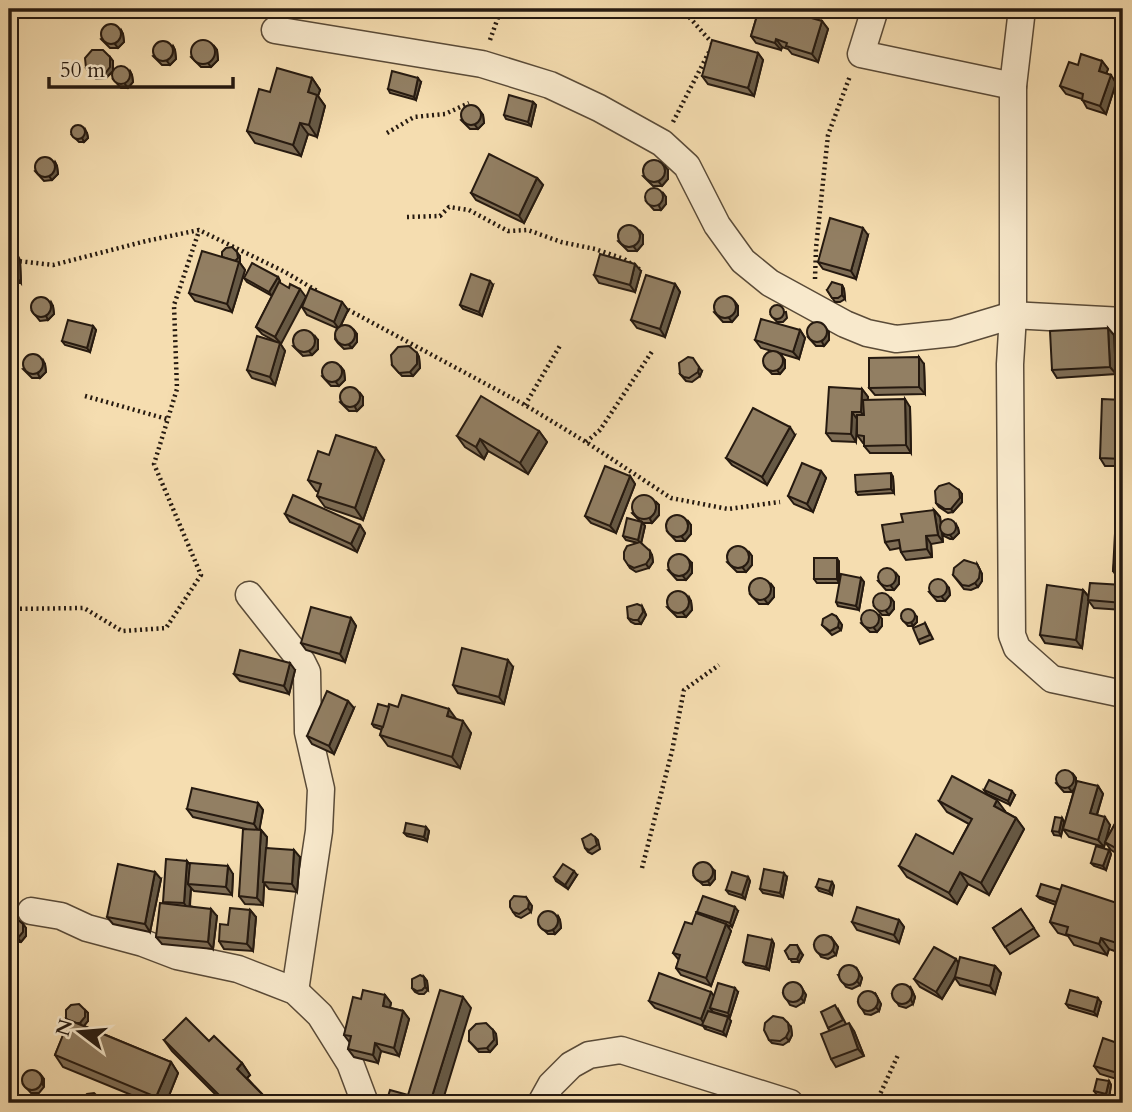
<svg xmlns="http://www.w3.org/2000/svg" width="1132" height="1112" font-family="Cardo,serif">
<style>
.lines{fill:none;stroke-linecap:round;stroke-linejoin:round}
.minor-casing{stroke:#5a4b38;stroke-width:29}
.path{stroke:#261a10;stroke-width:4.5;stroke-dasharray:2 3.5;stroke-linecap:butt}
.minor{stroke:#f8e9cc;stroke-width:26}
.wall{fill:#7e6d55;stroke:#261a10;stroke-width:2}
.shaded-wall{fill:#665945;stroke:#261a10;stroke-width:2}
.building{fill:#927f63;stroke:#261a10;stroke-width:2}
</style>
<rect width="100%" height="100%" fill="#f5ddb0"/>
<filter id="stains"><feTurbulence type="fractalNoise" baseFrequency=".00286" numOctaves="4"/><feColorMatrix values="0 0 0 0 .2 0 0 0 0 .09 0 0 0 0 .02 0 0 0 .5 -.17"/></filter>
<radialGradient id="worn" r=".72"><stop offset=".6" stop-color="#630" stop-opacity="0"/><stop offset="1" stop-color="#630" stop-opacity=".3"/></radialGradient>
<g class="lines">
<g class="minor-casing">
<g id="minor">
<polyline points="875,9 861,54 1013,86"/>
<polyline points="1022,9 1013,86 1013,315 1010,364 1012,635 1017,648 1052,679 1123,694"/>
<polyline points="275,30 482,64 550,85 599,108 662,143 687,166 717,225 743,261 770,283 845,324 867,333 896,339 953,333 1013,315 1123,321"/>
<polyline points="249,595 302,662 307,672 308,732 321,789 319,831 295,991"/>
<polyline points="31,911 61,916 87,928 143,943 177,956 238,969 295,991 320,1015 350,1063 365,1103"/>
<polyline points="541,1103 551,1085 571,1065 589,1055 621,1050 790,1103"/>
</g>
</g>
<g class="path">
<polyline points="682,9 713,44"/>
<polyline points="490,40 501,9"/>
<polyline points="673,122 709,52"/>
<polyline points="387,133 414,117 445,114 469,103"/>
<polyline points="407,217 440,216 449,207 469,210 508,231 528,230 561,242 595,249 624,259 642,271"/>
<polyline points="9,260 53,265 146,241 199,230 285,272 317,291"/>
<polyline points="815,279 816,248 828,135 850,76"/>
<polyline points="343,307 525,405 586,442 671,498 728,509 780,502"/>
<polyline points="85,396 167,419"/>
<polyline points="525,405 561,344"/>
<polyline points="586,442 600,430 653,350"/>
<polyline points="9,609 84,608 122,631 166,628 201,575 154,464 177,389 174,305 199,231"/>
<polyline points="642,868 672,751 684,690 719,665"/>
<polyline points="876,1103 898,1055"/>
</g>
<use href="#minor" class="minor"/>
</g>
<g class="wall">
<polygon points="759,9 804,9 808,15 808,17 822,21 828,29 818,62 792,54 788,49 782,47 781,50 756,43 751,36"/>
<polygon points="121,30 123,34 124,42 118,48 110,48 101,39"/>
<polygon points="173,46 175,50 176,59 170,65 162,65 153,56"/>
<polygon points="214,46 217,50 218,60 211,67 201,67 191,57"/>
<polygon points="758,53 763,60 754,96 708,84 702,76"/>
<polygon points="110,57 113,61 113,71 106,78 96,79 86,68"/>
<polygon points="1102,61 1108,69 1106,74 1116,83 1106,114 1087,108 1082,99 1066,94 1060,86 1078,65"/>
<polygon points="130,71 132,75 133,82 128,88 121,88 113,79"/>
<polygon points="312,78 320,90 318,96 325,106 317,137 308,134 301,156 255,143 247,131 270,92"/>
<polygon points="421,82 416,100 390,93 388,89"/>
<polygon points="533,102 536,105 531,126 506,119 504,115"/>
<polygon points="480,111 483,115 484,123 478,129 470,129 461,120"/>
<polygon points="87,133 88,138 84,142 79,142 72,135"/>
<polygon points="55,162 57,166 58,174 52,180 44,181 35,171"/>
<polygon points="668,170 668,179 662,186 653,186 643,176"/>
<polygon points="537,178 543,185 524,223 476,200 471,193"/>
<polygon points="663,193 666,197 666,204 661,210 654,210 646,201"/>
<polygon points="640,231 643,235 643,244 637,251 628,251 618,241"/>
<polygon points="868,235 856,279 823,269 818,262"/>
<polygon points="240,256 240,263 245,270 232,312 195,301 189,293 222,257"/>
<polygon points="9,257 20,260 21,283 9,283"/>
<polygon points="641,271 635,292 599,283 594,275"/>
<polygon points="278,277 280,281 280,344 285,351 275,385 252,378 247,370 278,343 262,334 256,327 272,296 247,282 244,278"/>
<polygon points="675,284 680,292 665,337 637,328 631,320"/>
<polygon points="493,285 482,316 463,309 460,305"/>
<polygon points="842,285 844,289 845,299 840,302 835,302 827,290"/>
<polygon points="342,302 348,310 341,325 354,330 357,334 357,342 352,348 344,349 338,343 335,339 337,328 307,315 302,307"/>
<polygon points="735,302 738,306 738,315 732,322 723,322 714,312"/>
<polygon points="53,306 54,314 48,320 40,321 32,311"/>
<polygon points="786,312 787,318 783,322 777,322 771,315"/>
<polygon points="93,326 96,330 90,352 65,345 62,341"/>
<polygon points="800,330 805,338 799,359 779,353 785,360 785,368 780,374 772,374 764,365 772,351 761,348 755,340"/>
<polygon points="829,332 829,340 824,346 816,346 808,337"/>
<polygon points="1114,335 1116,374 1057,378 1052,370"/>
<polygon points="318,340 318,349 312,355 303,356 293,346"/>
<polygon points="417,353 419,357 420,368 413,376 402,376 392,365"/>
<polygon points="45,364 46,372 40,378 32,378 23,369"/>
<polygon points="924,364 925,394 875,395 869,388"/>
<polygon points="341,367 344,371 345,380 339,386 331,386 322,376"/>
<polygon points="702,371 700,376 692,382 686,381 680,374"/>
<polygon points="862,389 868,397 867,400 910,407 911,453 870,453 864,446 864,443 863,443 857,435 857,420 856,442 832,441 826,433"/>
<polygon points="360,393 363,397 363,405 357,411 349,411 340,402"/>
<polygon points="1123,400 1123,466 1105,466 1100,458"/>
<polygon points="539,431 547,442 528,474 488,451 484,459 465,447 457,436"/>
<polygon points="795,435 767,485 732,465 726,458"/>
<polygon points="329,455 384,460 363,520 325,507 317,496 319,492 316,491 308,480"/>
<polygon points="821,471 826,478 813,512 794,504 788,496"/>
<polygon points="630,476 635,484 616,533 591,523 585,516"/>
<polygon points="893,477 894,493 858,495 856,492"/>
<polygon points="959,490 962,494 962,502 953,512 948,513 939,507 936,503"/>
<polygon points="1123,496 1123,582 1121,582 1113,571"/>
<polygon points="656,502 659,505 659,515 652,523 643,523 645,526 641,543 652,555 653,562 649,568 636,572 630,568 628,565 638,543 626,540 623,536 641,522 632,513"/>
<polygon points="934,510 940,517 941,526 958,528 959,533 953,539 950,539 944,536 942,533 943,542 931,544 932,557 906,560 901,552 900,548 890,550 885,542 903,522"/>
<polygon points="285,514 360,525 365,533 357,552 290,522"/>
<polygon points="688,521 691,525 691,534 685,541 676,541 667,531"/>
<polygon points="749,552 752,556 752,565 746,572 737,572 727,562"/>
<polygon points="839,562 839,583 817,583 814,579"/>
<polygon points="692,563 692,573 686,580 677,580 668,570"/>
<polygon points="977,564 982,574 982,581 978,587 971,590 964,589 953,575"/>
<polygon points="899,577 899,584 894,590 886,590 878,581"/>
<polygon points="861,578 864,582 859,610 838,606 836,602"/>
<polygon points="771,584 774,588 774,597 768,604 759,604 750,594"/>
<polygon points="1123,585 1123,610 1094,608 1088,600 1082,648 1045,643 1040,635 1083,590 1089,597"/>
<polygon points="949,588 950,595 945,601 937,601 929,592"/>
<polygon points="891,598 894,602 894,609 889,615 882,615 874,606"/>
<polygon points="691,601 692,610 686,617 677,617 667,607"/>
<polygon points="644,610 646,615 641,624 635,624 631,622 628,618"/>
<polygon points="879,615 882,619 882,626 877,632 870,632 861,623"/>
<polygon points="836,616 842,625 841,630 832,635 822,625"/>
<polygon points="917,617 917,622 913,626 908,626 902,619"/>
<polygon points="351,618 356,626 345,662 306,650 301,643"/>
<polygon points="925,623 933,639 920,644 918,640"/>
<polygon points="513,667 504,704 458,693 453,685"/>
<polygon points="295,670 289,694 240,681 234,674"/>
<polygon points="389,707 398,707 456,719 471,733 460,768 388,746 380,735 382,730 374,727 372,724"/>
<polygon points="354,708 334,754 312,744 307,736"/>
<polygon points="1073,774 1076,778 1076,784 1098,786 1103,794 1097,815 1110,825 1104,847 1069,837 1063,829 1075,787 1072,792 1064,792 1056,783"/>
<polygon points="984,790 1015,795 1010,805 987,794"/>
<polygon points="939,801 1005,811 1005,812 1016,818 1024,829 989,895 968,884 957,904 907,877 899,866 953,854 969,824 947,812"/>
<polygon points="258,803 263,810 259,830 261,830 267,837 266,848 300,857 297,892 269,889 264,883 263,905 245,904 239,896 246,829 193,817 187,809"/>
<polygon points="1123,809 1123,857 1111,850 1105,842"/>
<polygon points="1062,818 1064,822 1061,836 1054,835 1052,831"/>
<polygon points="426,827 429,831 427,841 407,836 404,833"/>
<polygon points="595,837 598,840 600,849 592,854 588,852 585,848"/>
<polygon points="1109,850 1111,854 1106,870 1094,866 1091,863"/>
<polygon points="187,861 190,865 233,874 232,895 194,891 191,888 190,906 217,916 213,949 162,944 156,937 164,904 163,902"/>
<polygon points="715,871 715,879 710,885 703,885 694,876"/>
<polygon points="577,875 568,889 556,881 554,877"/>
<polygon points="748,877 750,881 745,899 729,894 726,890"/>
<polygon points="787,877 783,897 763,893 760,889"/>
<polygon points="161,879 150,932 113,924 107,917"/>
<polygon points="832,882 834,886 832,895 819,891 816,887"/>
<polygon points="1061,891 1123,905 1123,954 1109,949 1107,955 1074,945 1068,936 1058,933 1050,922 1056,905 1040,899 1037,896"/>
<polygon points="526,897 532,906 531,912 521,918 516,916 513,912"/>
<polygon points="1021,909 1039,936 1010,954 993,928"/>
<polygon points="250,910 256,917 253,951 224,949 219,941 228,925"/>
<polygon points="738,911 732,927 727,925 731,931 711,986 681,975 676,968 679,960 673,953 699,914 697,912"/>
<polygon points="558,916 560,920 561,928 555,934 548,934 539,925"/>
<polygon points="899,920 904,927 899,943 857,930 852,922"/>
<polygon points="9,921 23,924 26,928 26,936 21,942 13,942 9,938"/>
<polygon points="831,937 838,947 836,955 828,959 821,957 814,945"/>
<polygon points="772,940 774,944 769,970 746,965 743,962"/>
<polygon points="797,945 803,955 799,962 792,962 785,951"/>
<polygon points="958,963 995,966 1001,973 995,994 960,985 955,978 942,999 920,987 914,979"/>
<polygon points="858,971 862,978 860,985 852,989 846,987 838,975"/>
<polygon points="424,977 427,981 428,990 424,994 419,994 415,992 412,988"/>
<polygon points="800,985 806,995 804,1002 796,1007 790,1005 783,993"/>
<polygon points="912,990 915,997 913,1004 906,1008 899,1006 892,994"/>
<polygon points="711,992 714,996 738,992 730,1017 713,1012 712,1011 711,1012 731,1021 726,1036 705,1029 703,1026 655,1008 649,1001"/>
<polygon points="875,993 881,1004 879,1011 871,1015 865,1014 858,1002"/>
<polygon points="385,995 391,1003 390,1008 403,1011 409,1019 399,1056 381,1051 378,1063 354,1057 348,1049 350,1043 344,1035 361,999"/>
<polygon points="1101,1002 1097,1016 1069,1008 1066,1004"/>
<polygon points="838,1009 846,1024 854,1031 864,1056 836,1067 831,1059 830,1031 828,1028"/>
<polygon points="85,1010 88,1013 88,1021 84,1026 171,1062 178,1073 166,1103 151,1103 63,1067 55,1055 69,1022 66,1018"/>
<polygon points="791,1027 792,1035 789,1041 783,1045 772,1043 769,1040"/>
<polygon points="493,1030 496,1034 497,1044 490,1052 479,1052 469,1041"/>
<polygon points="164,1040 209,1041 242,1063 250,1075 247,1078 262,1094 269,1103 224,1103 172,1051"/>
<polygon points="1123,1045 1123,1081 1100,1074 1094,1066"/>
<polygon points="41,1075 44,1079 44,1087 39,1093 31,1093 23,1084"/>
<polygon points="1109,1081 1111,1085 1109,1098 1097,1095 1094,1091"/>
</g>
<g class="shaded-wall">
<polygon points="802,9 804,9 808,15 806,23 801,15"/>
<polygon points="822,21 828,29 818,62 812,54"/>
<polygon points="121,30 123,34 124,42 118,48 115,44"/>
<polygon points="776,39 782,47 781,50 775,43"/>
<polygon points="173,46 175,50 176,59 170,65 167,61"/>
<polygon points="214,46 217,50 218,60 211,67 208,63"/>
<polygon points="758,53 763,60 754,96 748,88"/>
<polygon points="110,57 113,61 113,71 106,78 104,75"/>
<polygon points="1102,61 1108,69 1104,79 1099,71"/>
<polygon points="130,71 132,75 133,82 128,88 125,84"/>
<polygon points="1111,75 1116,83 1106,114 1100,106"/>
<polygon points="312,78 320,90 318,96 325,106 317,137 309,125 308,92"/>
<polygon points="418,78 421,82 416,100 414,97"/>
<polygon points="533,102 536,105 531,126 528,122"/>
<polygon points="480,111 483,115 484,123 478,129 475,125"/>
<polygon points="300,123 308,134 301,156 293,145"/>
<polygon points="85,129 87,133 88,138 84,142 82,138"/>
<polygon points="55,162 57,166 58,174 52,180 49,176"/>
<polygon points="665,166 668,170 668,179 662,186 659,182"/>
<polygon points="537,178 543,185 524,223 519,216"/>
<polygon points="663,193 666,197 666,204 661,210 659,206"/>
<polygon points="863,228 868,235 856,279 851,271"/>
<polygon points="640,231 643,235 643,244 637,251 634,247"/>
<polygon points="237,252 240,256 240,263 245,270 232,312 227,304 233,263"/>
<polygon points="18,256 20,260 21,283 18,279"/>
<polygon points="635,264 641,271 635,292 630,285"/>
<polygon points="278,277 280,281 272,296 269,292"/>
<polygon points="490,281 493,285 482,316 479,312"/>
<polygon points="675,284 680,292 665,337 660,329"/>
<polygon points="842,285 844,289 845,299 842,295"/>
<polygon points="9,288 12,292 12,300 9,303"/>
<polygon points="300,289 306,297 281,344 275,337"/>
<polygon points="51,302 53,306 54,314 48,320 46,316"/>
<polygon points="342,302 348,310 339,329 334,322"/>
<polygon points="735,302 738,306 738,315 732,322 729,318"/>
<polygon points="93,326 96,330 90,352 87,348"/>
<polygon points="826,328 829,332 829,340 824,346 822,342"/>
<polygon points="1108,328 1114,335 1116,374 1110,367"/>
<polygon points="354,330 357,334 357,342 352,348 349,345"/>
<polygon points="800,330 805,338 799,359 793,352"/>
<polygon points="315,336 318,340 318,349 312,355 309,351"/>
<polygon points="280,343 285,351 275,385 270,377"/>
<polygon points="417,353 419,357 420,368 413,376 410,372"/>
<polygon points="782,356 785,360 785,368 780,374 777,370"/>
<polygon points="919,357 924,364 925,394 919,387"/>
<polygon points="43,360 45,364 46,372 40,378 38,374"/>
<polygon points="341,367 344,371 345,380 339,386 336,382"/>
<polygon points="699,367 702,371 700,376 698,372"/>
<polygon points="862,389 868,397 866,420 861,412"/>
<polygon points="360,393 363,397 363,405 357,411 355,407"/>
<polygon points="905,399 910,407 911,453 906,445"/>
<polygon points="852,412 857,419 856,442 851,434"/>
<polygon points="790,427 795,435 767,485 762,477"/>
<polygon points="539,431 547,442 528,474 520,463"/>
<polygon points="480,439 488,451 484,459 476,447"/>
<polygon points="376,448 384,460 363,520 355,508"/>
<polygon points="821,471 826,478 813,512 807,504"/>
<polygon points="891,473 893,477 894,493 891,489"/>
<polygon points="630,476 635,484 616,533 610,526"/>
<polygon points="959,490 962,494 962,502 953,512 951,509"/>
<polygon points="656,502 659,505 659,515 652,523 650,519"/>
<polygon points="934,510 940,517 943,542 938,535"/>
<polygon points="688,521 691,525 691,534 685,541 682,537"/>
<polygon points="642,522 645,526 641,544 638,540"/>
<polygon points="956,524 958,528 959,533 953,539 950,535"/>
<polygon points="360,525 365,533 357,552 351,544"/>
<polygon points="926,536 931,544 932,557 927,549"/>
<polygon points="650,551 652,555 653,562 649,568 646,564"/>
<polygon points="749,552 752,556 752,565 746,572 743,568"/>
<polygon points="837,558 839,562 839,583 837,579"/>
<polygon points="689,560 692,563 692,573 686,580 683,576"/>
<polygon points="977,564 982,574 982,581 978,587 975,583"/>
<polygon points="896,573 899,577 899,584 894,590 891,586"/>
<polygon points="861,578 864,582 859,610 856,606"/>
<polygon points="771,584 774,588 774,597 768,604 765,600"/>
<polygon points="946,584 949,588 950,595 945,601 942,597"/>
<polygon points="1083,590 1089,597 1082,648 1076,640"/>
<polygon points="689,597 691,601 692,610 686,617 683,613"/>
<polygon points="891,598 894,602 894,609 889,615 886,611"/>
<polygon points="642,606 646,615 641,624 638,620"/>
<polygon points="914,613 917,617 917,622 913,626 911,622"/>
<polygon points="879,615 882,619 882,626 877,632 874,628"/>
<polygon points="836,616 842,625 841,630 838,627"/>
<polygon points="351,618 356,626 345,662 340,654"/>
<polygon points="508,660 513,667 504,704 499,697"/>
<polygon points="290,663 295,670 289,694 284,686"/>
<polygon points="348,701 354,708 334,754 329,746"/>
<polygon points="449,709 457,720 447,716"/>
<polygon points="463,721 471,733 460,768 452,757"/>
<polygon points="1073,774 1076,778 1076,786 1072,792 1069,788"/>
<polygon points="1098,786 1103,794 1095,820 1090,813"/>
<polygon points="1012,791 1015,795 1010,805 1008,801"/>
<polygon points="997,800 1005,811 1001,817 994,806"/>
<polygon points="258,803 263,810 259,832 254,824"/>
<polygon points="1105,817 1110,825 1104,847 1098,840"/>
<polygon points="1016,818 1024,829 989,895 981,883"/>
<polygon points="1062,818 1064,822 1061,836 1059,832"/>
<polygon points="426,827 429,831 427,841 424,837"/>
<polygon points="261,830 267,837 263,905 257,898"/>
<polygon points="294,850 300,857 297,892 292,884"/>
<polygon points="1109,850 1111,854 1106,870 1103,866"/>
<polygon points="187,861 193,869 188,884 191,888 189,911 184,903"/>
<polygon points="228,866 233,874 232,895 226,887"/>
<polygon points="712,868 715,871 715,879 710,885 708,881"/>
<polygon points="574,871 577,875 568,889 565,885"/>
<polygon points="155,872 161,879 150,932 145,924"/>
<polygon points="960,872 968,884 957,904 949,893"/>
<polygon points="784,873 787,877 783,897 780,893"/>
<polygon points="748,877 750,881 745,899 742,895"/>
<polygon points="832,882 834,886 832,895 829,891"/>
<polygon points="529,902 532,906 531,912 528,908"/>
<polygon points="735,907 738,911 732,927 730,923"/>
<polygon points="211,909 217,916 213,949 208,942"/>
<polygon points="250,910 256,917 253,951 247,944"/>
<polygon points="558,916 560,920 561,928 555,934 553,930"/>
<polygon points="899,920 904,927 899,943 894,935"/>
<polygon points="23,924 26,928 26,936 21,942 18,938"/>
<polygon points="726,924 731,931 711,986 706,978"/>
<polygon points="1123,933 1123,948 1120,944"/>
<polygon points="831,937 838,947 836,955 833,951"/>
<polygon points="1101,938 1109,949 1107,955 1099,944"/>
<polygon points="772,940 774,944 769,970 766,967"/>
<polygon points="800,952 803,955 799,962 797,959"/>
<polygon points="956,959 961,967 942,999 936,992"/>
<polygon points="995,966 1001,973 995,994 990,986"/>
<polygon points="856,967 862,978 860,985 857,981"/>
<polygon points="424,977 427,981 428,990 425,987"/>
<polygon points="800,985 806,995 804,1002 801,998"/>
<polygon points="910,986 915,997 913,1004 911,1000"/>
<polygon points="735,988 738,992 730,1017 728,1013"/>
<polygon points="711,992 716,999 710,1008 712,1011 706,1027 701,1019"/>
<polygon points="875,993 881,1004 879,1011 876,1007"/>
<polygon points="385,995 391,1003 388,1014 383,1006"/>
<polygon points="463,997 471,1008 442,1103 430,1103"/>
<polygon points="1098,998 1101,1002 1097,1016 1094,1012"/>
<polygon points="85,1010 88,1013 88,1021 83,1027 80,1023"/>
<polygon points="403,1011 409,1019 399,1056 394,1048"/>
<polygon points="728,1017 731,1021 726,1036 723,1032"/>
<polygon points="788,1023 791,1027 792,1035 789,1041 786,1037"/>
<polygon points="849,1023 854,1031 864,1056 858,1049"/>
<polygon points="493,1030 496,1034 497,1044 490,1052 487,1048"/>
<polygon points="375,1043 381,1051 378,1063 373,1055"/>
<polygon points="171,1062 178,1073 166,1103 160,1103 156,1097"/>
<polygon points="242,1063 250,1075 245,1080 237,1069"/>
<polygon points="41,1075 44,1079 44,1087 42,1083"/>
<polygon points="1109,1081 1111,1085 1109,1098 1106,1094"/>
</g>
<g class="building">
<polygon points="759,9 802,9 801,15 822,21 812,54 786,46 787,43 776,39 775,43 751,36"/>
<circle cx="111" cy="34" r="10"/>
<circle cx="203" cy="52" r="12"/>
<polygon points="712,40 758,53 748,88 702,76"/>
<circle cx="163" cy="51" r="10"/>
<polygon points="92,50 103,50 110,57 110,67 104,75 93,75 86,68 85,58"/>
<polygon points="1081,54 1102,61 1099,71 1111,75 1100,106 1082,100 1083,94 1060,86 1069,62 1078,65"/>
<circle cx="121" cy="75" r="9"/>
<polygon points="277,68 312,78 308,92 317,95 309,125 300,123 293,145 247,131 259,89 270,92"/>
<polygon points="392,71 418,78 414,97 388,89"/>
<polygon points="509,95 533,102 528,122 504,115"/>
<circle cx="471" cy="115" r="10"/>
<circle cx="78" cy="132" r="7"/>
<polygon points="489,154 537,178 519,216 471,193"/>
<circle cx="45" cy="167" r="10"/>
<circle cx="654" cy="171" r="11"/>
<circle cx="654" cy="197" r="9"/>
<polygon points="830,218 863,228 851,271 818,262"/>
<circle cx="629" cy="236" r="11"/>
<polygon points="232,247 237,252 238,258 235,261 222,257 222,252 226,248"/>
<polygon points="202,251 239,262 227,304 189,293"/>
<polygon points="600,254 635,264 630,285 594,275"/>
<polygon points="18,256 18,279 9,279 9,257"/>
<polygon points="252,263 278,277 269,292 244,278"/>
<polygon points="471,274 490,281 479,312 460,305"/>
<polygon points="646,275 675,284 660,329 631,320"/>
<polygon points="279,282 289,288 290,284 300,289 275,337 256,327"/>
<polygon points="832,282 842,285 842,295 838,298 832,298 827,290"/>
<polygon points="310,288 342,302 334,322 302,307"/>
<circle cx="725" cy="307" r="11"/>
<circle cx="41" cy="307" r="10"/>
<circle cx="777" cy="312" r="7"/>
<polygon points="761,319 800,330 793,352 755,340"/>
<polygon points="68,320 93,326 87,348 62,341"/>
<polygon points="1117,320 1123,320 1123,390 1119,390"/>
<circle cx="817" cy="332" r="10"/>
<circle cx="345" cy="335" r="10"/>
<polygon points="1108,328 1110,367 1052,370 1050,331"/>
<circle cx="304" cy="341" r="11"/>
<polygon points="257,336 280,343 270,377 247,370"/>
<polygon points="409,346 417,353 417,364 410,372 399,373 392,365 391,355 398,347"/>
<circle cx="773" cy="361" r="10"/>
<circle cx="33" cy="364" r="10"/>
<polygon points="688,357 693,358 699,367 698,372 689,378 684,377 680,374 679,363"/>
<polygon points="919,357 919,387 869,388 869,358"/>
<circle cx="332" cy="372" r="10"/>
<circle cx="350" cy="397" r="10"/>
<polygon points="829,387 862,389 861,412 852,412 851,434 826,433"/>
<polygon points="481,396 539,431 520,463 480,439 476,447 457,436"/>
<polygon points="905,399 906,445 864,446 864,436 857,435 857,415 864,415 863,400"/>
<polygon points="1102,399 1123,400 1123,459 1100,458"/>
<polygon points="753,408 790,427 762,477 726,458"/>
<polygon points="336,435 376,448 355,508 317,496 321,484 308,480 318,451 329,455"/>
<polygon points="802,463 821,471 807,504 788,496"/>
<polygon points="605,466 630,476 610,526 585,516"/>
<polygon points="891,473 891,489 856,492 855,475"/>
<polygon points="949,483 959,490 960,498 951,509 945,509 936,503 935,491 939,486"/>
<circle cx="644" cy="507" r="12"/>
<polygon points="293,495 360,525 351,544 285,514"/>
<polygon points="1117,496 1123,496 1123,571 1113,571"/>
<polygon points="934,510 938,535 926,536 927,549 901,552 899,540 885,542 882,525 903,522 901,514"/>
<circle cx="677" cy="526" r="11"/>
<polygon points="627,518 642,522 638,540 623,536"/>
<circle cx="948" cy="527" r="8"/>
<polygon points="640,542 650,551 650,558 646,564 634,568 628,565 624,559 624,552 627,546"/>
<circle cx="738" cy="557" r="11"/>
<circle cx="679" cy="565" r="11"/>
<rect x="814" y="558" width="23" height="21"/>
<polygon points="964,560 977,564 980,570 979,578 975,583 969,586 962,585 953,575 954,568"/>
<circle cx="887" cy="577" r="9"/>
<polygon points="841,574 861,578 856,606 836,602"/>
<circle cx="760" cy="589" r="11"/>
<circle cx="938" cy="588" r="9"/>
<polygon points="1090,583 1123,585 1123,603 1088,600"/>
<polygon points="1047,585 1083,590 1076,640 1040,635"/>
<circle cx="678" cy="602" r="11"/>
<circle cx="882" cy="602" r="9"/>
<polygon points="637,604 642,606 643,612 638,620 633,620 628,618 627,607"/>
<polygon points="311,607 351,618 340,654 301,643"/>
<circle cx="908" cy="616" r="7"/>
<circle cx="870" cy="619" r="9"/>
<polygon points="832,614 836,616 839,621 838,627 830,631 822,625 823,619"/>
<polygon points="925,623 930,635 918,640 913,628"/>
<polygon points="462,648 508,660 499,697 453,685"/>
<polygon points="240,650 290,663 284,686 234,674"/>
<polygon points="327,691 348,701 329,746 307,736"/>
<polygon points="402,695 449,709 447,716 463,721 452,757 380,735 389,704 398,707"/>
<polygon points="378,704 389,707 383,727 372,724"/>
<polygon points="1122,750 1123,750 1123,772 1116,770"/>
<circle cx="1065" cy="779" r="9"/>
<polygon points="952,776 997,800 994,806 1016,818 981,883 960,872 949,893 899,866 916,834 953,854 972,819 939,801"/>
<polygon points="989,780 1012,791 1008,801 984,790"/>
<polygon points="1077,781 1098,786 1090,813 1105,817 1098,840 1063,829"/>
<polygon points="192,788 258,803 254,824 187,809"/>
<polygon points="1123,809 1123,852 1105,842"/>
<polygon points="1055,817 1062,818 1059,832 1052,831"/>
<polygon points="406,823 426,827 424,837 404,833"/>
<polygon points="243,829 261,830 257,898 239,896"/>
<polygon points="591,834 595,837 597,845 589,850 585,848 582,839"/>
<polygon points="1096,846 1109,850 1103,866 1091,863"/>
<polygon points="266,848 294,850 292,884 263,882"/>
<polygon points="166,859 187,861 184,903 163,902"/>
<circle cx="703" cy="872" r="10"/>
<polygon points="190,863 228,866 226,887 188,884"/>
<polygon points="118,864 155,872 145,924 107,917"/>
<polygon points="563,864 574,871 565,885 554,877"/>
<polygon points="764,869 784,873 780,893 760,889"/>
<polygon points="732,872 748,877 742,895 726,890"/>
<polygon points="819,879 832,882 829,891 816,887"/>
<polygon points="1041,884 1061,890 1056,902 1037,896"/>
<polygon points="1062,885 1123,905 1123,933 1120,944 1101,938 1099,944 1066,934 1068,927 1050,922"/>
<polygon points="514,896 526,897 529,902 528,908 519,914 513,912 510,907 510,901"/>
<polygon points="703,896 735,907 730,923 697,912"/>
<polygon points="160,903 211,909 208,942 156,937"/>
<polygon points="857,907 899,920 894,935 852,922"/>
<polygon points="230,908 250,910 247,944 219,941 220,924 228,925"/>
<polygon points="1021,909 1034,928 1005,947 993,928"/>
<circle cx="548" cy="921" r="10"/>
<polygon points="696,913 726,924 706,978 676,968 680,955 673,953 685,922 692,924"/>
<polygon points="17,919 23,924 23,932 18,938 10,938 9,937 9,921"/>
<polygon points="748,935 772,940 766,967 743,962"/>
<circle cx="824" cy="945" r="10"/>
<polygon points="790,945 797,945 800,952 797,959 789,959 785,951"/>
<polygon points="934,947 956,959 936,992 914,979"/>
<polygon points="960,957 995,966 990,986 955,977"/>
<circle cx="849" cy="975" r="10"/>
<polygon points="659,973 711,992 701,1019 649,1001"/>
<polygon points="420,975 424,977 425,987 422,990 417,991 412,988 412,979"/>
<circle cx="793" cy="992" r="10"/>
<polygon points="718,983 735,988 728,1013 710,1008"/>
<circle cx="902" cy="994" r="10"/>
<polygon points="363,990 385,995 383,1006 403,1011 394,1048 375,1043 373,1055 348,1049 351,1036 344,1035 353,997 361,999"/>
<polygon points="440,990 463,997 430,1103 386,1103 390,1090 408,1095"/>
<polygon points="1070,990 1098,998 1094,1012 1066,1004"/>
<circle cx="868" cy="1001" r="10"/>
<polygon points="79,1004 85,1010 85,1017 80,1023 76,1023 69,1021 66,1018 66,1010 71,1005"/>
<polygon points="835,1005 843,1020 828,1028 821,1012"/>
<polygon points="708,1011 728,1017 723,1032 702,1025"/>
<polygon points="773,1016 783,1018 788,1023 789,1031 786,1037 780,1041 769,1040 764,1030 765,1023"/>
<polygon points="186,1018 209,1041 214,1036 242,1063 237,1069 262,1094 253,1103 227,1103 164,1040"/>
<polygon points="69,1020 171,1062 156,1097 55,1055"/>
<polygon points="486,1023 493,1030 494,1040 487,1048 477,1049 469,1041 469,1031 476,1024"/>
<polygon points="849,1023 858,1049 831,1059 821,1034"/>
<polygon points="1103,1038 1123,1045 1123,1067 1121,1074 1094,1066"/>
<circle cx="32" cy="1080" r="10"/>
<polygon points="1097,1079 1109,1081 1106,1094 1094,1091"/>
<polygon points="94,1093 100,1099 100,1103 81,1103 81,1100 87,1094"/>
</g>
<rect width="1132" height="1112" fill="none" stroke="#f5ddb0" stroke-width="35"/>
<rect x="10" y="10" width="1111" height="1091" fill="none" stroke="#261a10" stroke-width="3.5"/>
<rect x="18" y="18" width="1097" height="1077" fill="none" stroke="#261a10" stroke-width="2"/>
<g transform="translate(80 1032) rotate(286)" stroke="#f8e9cc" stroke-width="5" paint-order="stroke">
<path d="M0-5L12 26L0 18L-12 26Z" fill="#261a10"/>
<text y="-10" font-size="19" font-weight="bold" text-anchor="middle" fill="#261a10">N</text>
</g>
<path d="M49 77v10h184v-10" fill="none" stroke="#261a10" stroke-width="3.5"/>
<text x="60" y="77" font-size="21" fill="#261a10" stroke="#f8e9cc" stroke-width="5" paint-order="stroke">50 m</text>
<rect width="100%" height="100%" filter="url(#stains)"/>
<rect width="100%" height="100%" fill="url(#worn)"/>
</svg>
